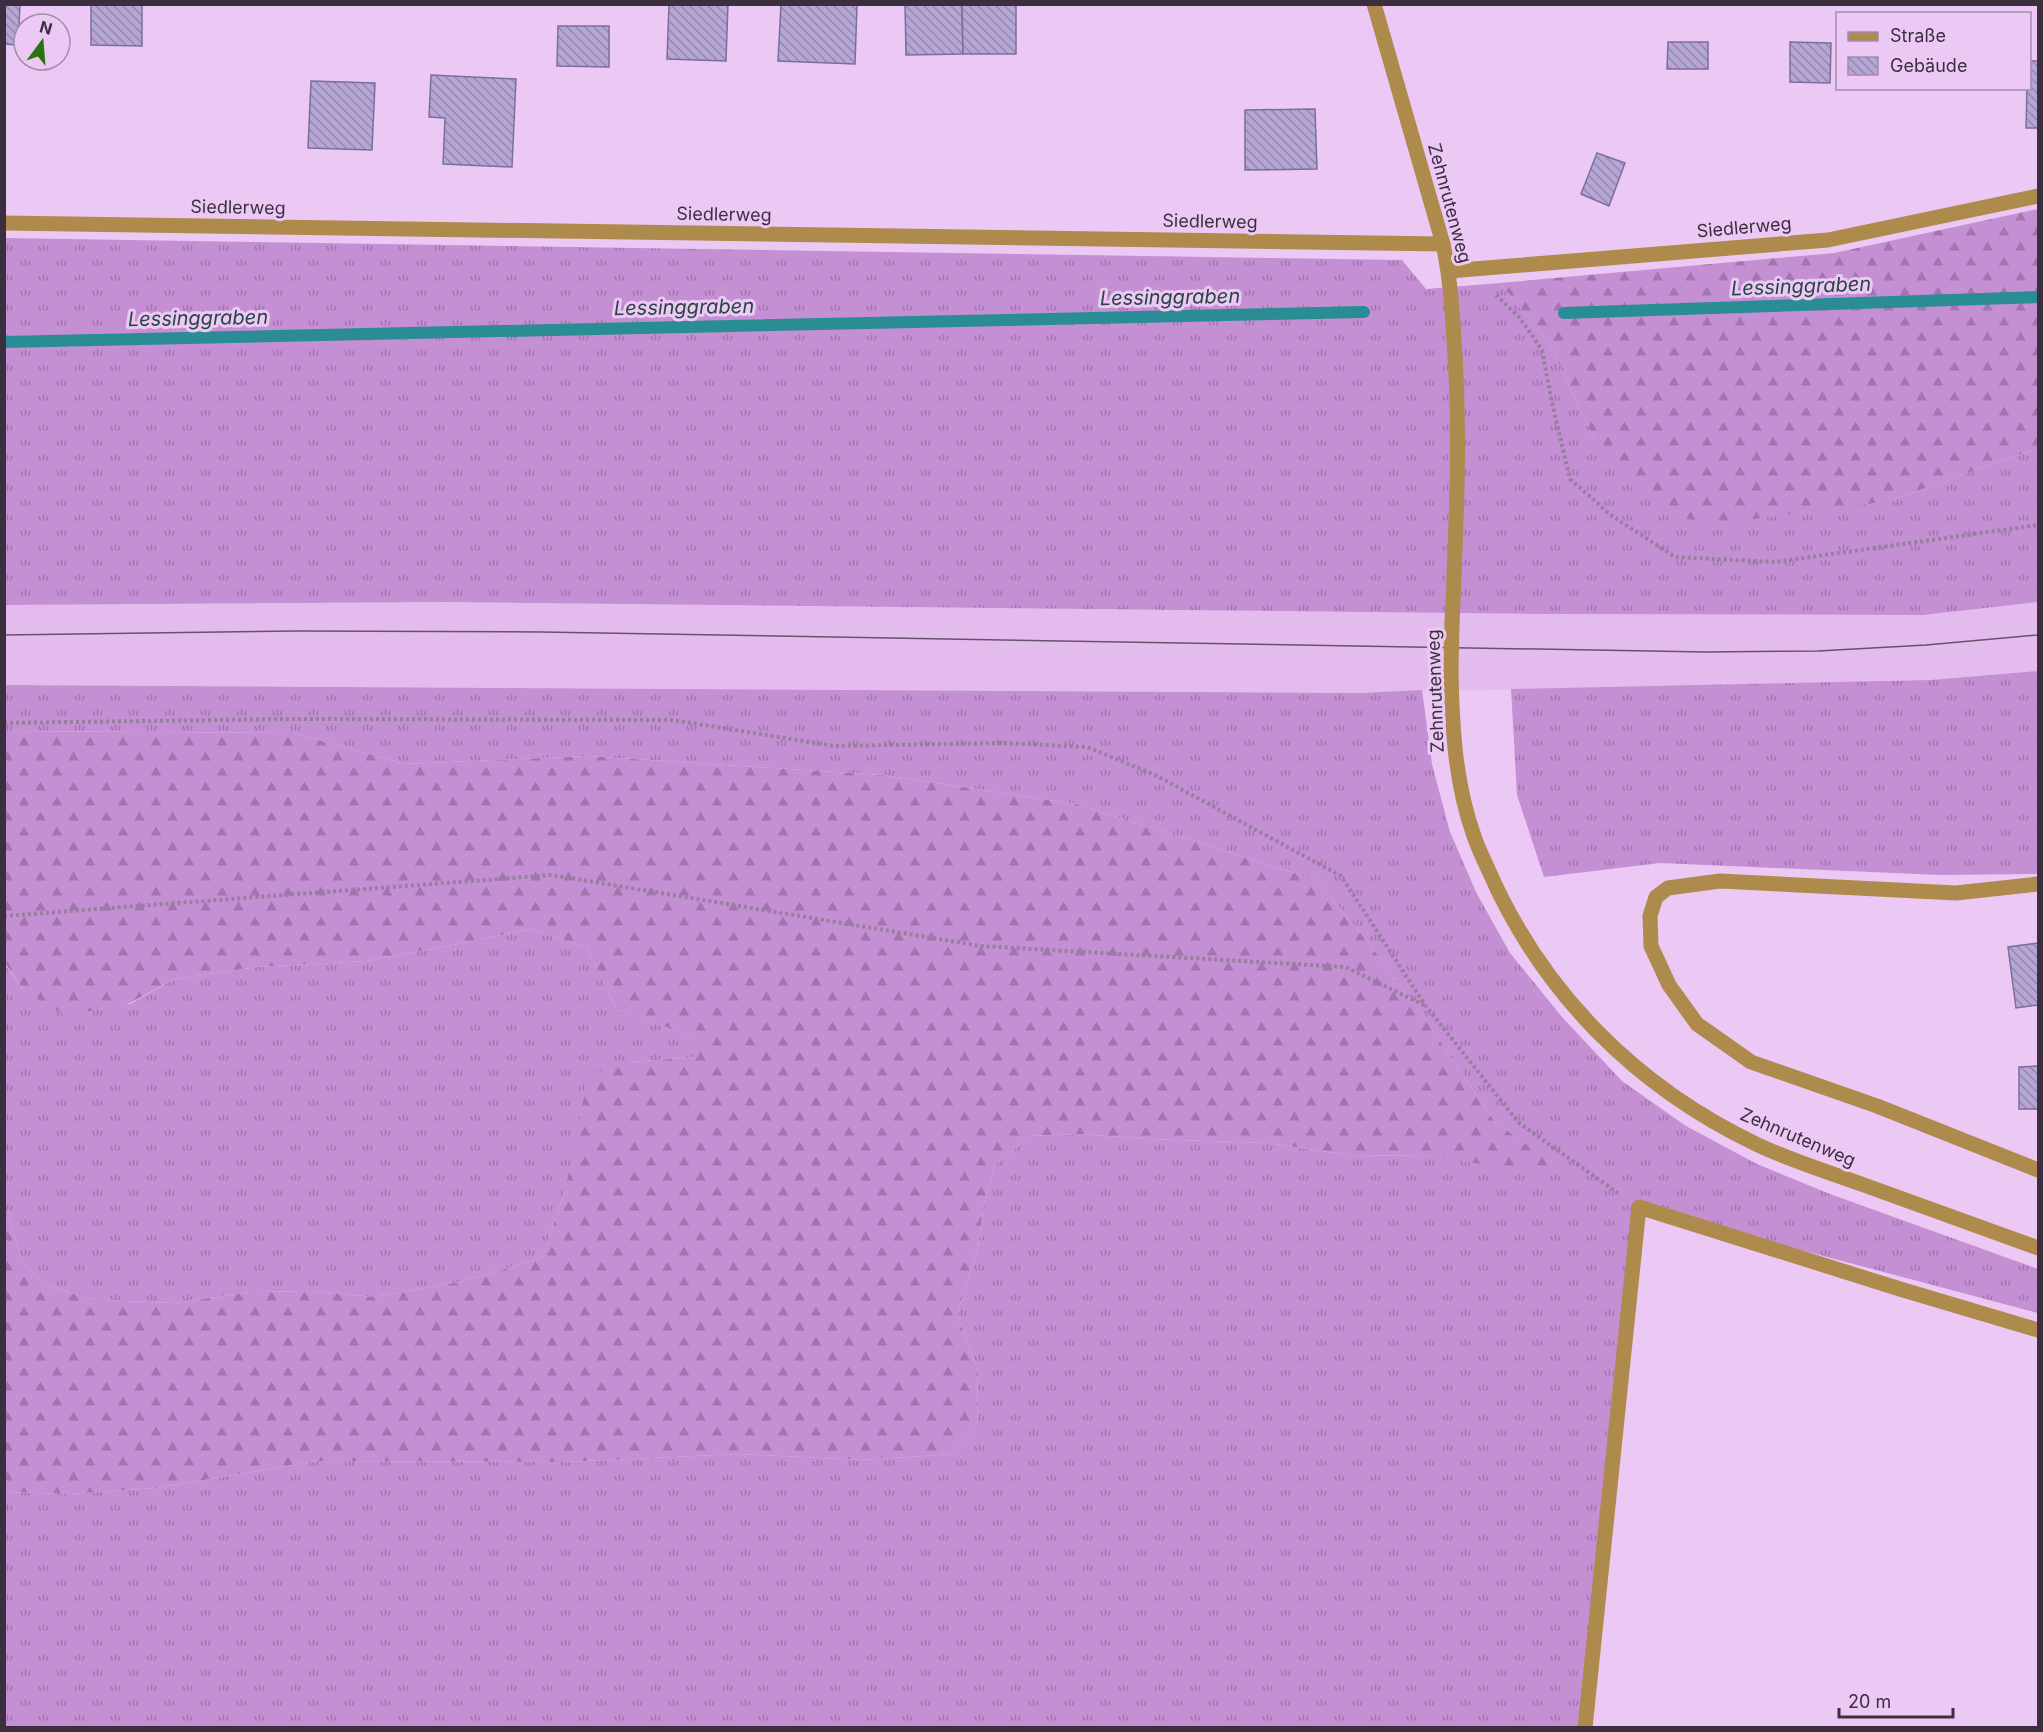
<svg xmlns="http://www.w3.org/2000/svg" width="2043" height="1732" font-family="Inter,sans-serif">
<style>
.built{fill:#e3bced}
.grass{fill:url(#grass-tufts)}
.forest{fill:url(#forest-firs)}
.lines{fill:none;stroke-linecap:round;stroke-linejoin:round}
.stream{stroke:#2a8c94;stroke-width:12}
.building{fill:url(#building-back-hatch);stroke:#7c6e9b;stroke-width:1.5}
.path{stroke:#977f9e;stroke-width:4;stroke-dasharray:3 3;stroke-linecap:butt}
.minor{stroke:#af8a4d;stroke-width:15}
.tram{stroke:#66536b;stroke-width:1.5}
.minor-bridge{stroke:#af8a4d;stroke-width:15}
.labels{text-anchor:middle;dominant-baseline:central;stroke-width:6;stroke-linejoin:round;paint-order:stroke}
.street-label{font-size:18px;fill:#3b2e3f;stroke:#ecc9f5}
.water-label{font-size:20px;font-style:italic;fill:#284546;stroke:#ecc9f5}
</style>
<defs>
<pattern id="grass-tufts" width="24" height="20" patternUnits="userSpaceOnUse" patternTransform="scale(1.5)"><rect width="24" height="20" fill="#c58fd4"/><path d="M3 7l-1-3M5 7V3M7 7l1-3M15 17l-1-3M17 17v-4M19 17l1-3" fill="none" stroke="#a175ad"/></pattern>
<pattern id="forest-firs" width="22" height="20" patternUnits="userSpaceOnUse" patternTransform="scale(1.5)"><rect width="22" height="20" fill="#c58fd4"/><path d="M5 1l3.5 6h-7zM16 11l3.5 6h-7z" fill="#a175ad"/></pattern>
<pattern id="building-back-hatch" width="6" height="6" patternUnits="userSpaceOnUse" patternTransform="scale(1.5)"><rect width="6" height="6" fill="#b5a6d6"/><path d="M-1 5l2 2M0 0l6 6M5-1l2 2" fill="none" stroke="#9488af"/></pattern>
</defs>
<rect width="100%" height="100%" fill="#ecc9f5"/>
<polygon class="built" points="447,602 1545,614 1923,615 2038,602 2038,671 1930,680 1361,693 5,685 4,605"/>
<g class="grass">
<polygon points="5,238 1402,260 1426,289 1500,283 1550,345 1594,439 1889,501 2038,448 2038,602 1923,615 1545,614 447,602 5,605"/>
<polygon points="2038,671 2038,874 1939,875 1660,863 1544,877 1517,795 1511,689 1930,680"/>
<polygon points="5,685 1361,693 1422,690 1432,764 1450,832 1477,894 1510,953 1562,1017 1622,1081 1686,1126 1757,1164 1830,1194 2038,1269 2038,1313 1639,1207 1588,1727 5,1728 5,1492 70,1494 156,1488 317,1461 562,1462 740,1454 861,1460 952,1454 977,1427 978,1371 957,1314 978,1247 984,1203 995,1165 1030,1136 1078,1134 1148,1139 1269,1143 1348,1155 1428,1156 1559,1168 1495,1122 1429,1025 1368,942 1316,880 1077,804 883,775 586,756 405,764 293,733 5,731"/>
<polygon points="530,929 587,948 616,1008 699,1039 696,1057 629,1062 565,1191 542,1258 459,1282 374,1297 313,1291 250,1292 175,1303 97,1300 49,1287 21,1261 5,1200 4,963 23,990 130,1004 174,979 258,967 366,961 469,942"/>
</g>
<g class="forest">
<polygon points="2038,209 2038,448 1889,501 1723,523 1677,518 1631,487 1594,439 1550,345 1500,283 1834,253"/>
<polygon points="5,731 293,733 405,764 586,756 883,775 1077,804 1316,880 1368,942 1429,1025 1495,1122 1560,1168 1535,1172 1428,1156 1348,1155 1269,1143 1148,1139 1078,1134 1030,1136 995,1165 984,1203 978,1247 957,1314 978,1371 977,1427 952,1454 861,1460 740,1454 562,1462 317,1461 156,1488 70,1494 5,1492 5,1200 21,1261 49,1287 97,1300 175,1303 250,1292 313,1291 374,1297 459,1282 542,1258 565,1191 588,1076 629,1062 695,1057 698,1039 616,1008 587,948 530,929 469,942 366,961 258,967 174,979 130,1003 66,1016 23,990 5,963"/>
</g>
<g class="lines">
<g class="stream">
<polyline points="1564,313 2038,297"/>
<polyline points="4,342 1364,312"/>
</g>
</g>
<g class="building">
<polygon points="4,4 20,4 18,45 4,44"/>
<polygon points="91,4 142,4 142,46 91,45"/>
<polygon points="669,4 728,4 726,61 667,59"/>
<polygon points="781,4 857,5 855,64 778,61"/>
<polygon points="905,4 962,4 963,54 906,55"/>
<polygon points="962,4 1016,4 1016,54 963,54"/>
<polygon points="558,26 609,26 609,67 557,66"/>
<polygon points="1668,42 1708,42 1708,69 1667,69"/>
<polygon points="1790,42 1831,43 1830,83 1790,82"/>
<polygon points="2030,61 2038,61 2038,128 2026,128 2027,88 2030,88"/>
<polygon points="431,75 516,79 512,167 443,164 445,118 429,117"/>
<polygon points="311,81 375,83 372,150 308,148"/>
<polygon points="1315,109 1317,169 1245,170 1245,110"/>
<polygon points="1597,153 1625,163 1609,206 1581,194"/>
<polygon points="2038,943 2038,1005 2016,1008 2008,947"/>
<polygon points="2038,1066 2038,1109 2019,1109 2019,1067"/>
</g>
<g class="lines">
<g class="path">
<polyline points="1496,295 1520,318 1542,350 1552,403 1570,479 1612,516 1675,557 1775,562 2038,525"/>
<polyline points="4,723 291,719 672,720 834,746 1004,743 1087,747 1155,775 1341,876 1425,1005 1519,1123 1618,1193"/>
<polyline points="4,916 552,875 981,946 1345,967 1424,1005"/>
</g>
<g class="minor">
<path d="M1374 4 1443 244C1450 276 1452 307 1454 340 1461 434 1456 528 1452 623"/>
<polyline points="4,223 1443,244"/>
<polyline points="1449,271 1828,240 2038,196"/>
<path d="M1451 671C1452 727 1455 783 1474 836 1478 848 1483 858 1488 869 1542 993 1636 1087 1758 1145 1792 1161 1828 1172 1864 1185 1922 1206 1980 1227 2038 1248"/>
<polyline points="2038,884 1956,893 1720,881 1668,888 1656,897 1650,916 1651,946 1669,985 1697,1024 1751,1062 1877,1106 2038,1170"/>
<polyline points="1585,1728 1639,1207 1900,1289 2038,1330"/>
</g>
<polyline class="tram" points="4,635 296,631 542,632 1706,652 1818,651 1926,645 2038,635"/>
<polyline class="minor-bridge" points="1451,671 1452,623"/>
</g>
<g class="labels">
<g class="street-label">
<text transform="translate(1450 203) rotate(75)">Zehnrutenweg</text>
<text transform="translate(238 207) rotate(1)">Siedlerweg</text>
<text transform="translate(724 214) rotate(1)">Siedlerweg</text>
<text transform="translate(1210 221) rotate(1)">Siedlerweg</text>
<text transform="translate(1744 227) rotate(-5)">Siedlerweg</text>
<text transform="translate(1435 691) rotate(-92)">Zehnrutenweg</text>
<text transform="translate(1798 1137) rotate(23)">Zehnrutenweg</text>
</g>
<g class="water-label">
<text transform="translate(1801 286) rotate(-2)">Lessinggraben</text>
<text transform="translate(1170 297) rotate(-1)">Lessinggraben</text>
<text transform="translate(684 307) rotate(-1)">Lessinggraben</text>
<text transform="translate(198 318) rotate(-1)">Lessinggraben</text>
</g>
</g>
<rect width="2043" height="1732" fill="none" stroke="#3b2e3f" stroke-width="12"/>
<rect x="1836" y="12" width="195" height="78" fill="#ecc9f5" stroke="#a58bac" stroke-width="1.5"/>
<rect x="1848" y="32" width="30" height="9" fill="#af8a4d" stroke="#a58bac" stroke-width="1.5"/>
<text x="1890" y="42" font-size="18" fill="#3b2e3f">Straße</text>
<rect x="1848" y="57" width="30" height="18" fill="url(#building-back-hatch)" stroke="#a58bac" stroke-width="1.5"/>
<text x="1890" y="72" font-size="18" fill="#3b2e3f">Gebäude</text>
<g transform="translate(42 42) rotate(16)"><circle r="28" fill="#ecc9f5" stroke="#a58bac" stroke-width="1.5"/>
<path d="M0-4.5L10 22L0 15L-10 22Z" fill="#2d7211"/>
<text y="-9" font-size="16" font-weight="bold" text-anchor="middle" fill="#3b2e3f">N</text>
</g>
<path d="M1839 1708v9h114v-9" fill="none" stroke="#3b2e3f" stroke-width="3"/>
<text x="1848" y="1708" font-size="18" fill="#3b2e3f" stroke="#ecc9f5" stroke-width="4.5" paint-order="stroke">20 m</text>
</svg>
